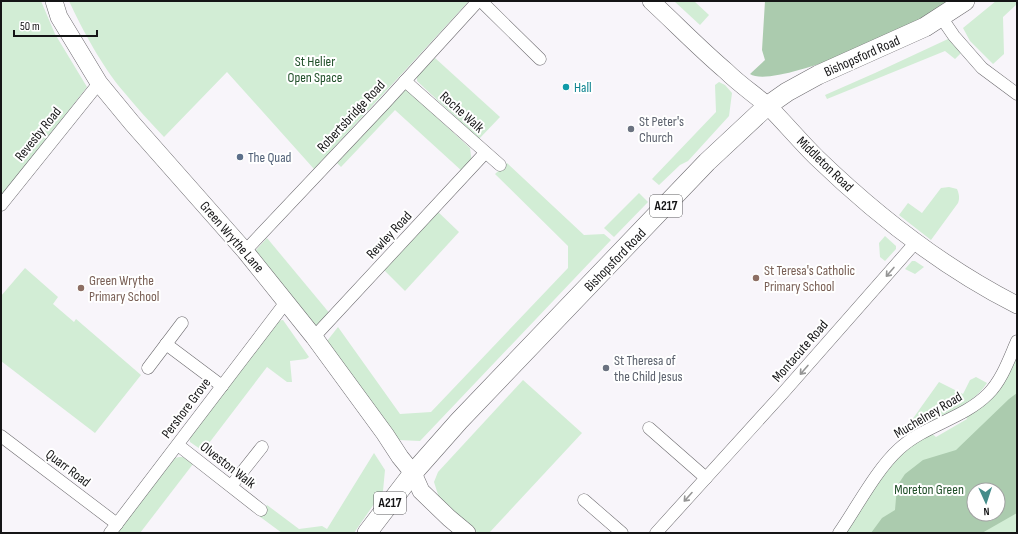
<svg xmlns="http://www.w3.org/2000/svg" width="1018" height="534" font-family="'Sofia Sans Condensed',sans-serif">
<style>
.green{fill:#d2edd5;fill-rule:evenodd}
.forest{fill:#abcbae;fill-rule:evenodd}
.lines{fill:none;stroke-linecap:round;stroke-linejoin:round}
.street-casing{stroke:#6c6a6e;stroke-width:13}
.secondary-casing{stroke:#6c6a6e;stroke-width:18}
.primary-casing{stroke:#6c6a6e;stroke-width:20}
.street{stroke:#fff;stroke-width:12}
.secondary{stroke:#fff;stroke-width:17}
.primary{stroke:#fff;stroke-width:19}
.oneway{stroke:#969696}
.culture-dot{fill:#0f9aa8;stroke:#fff;stroke-width:1.5}
.worship-dot{fill:#6b7280;stroke:#fff;stroke-width:1.5}
.service-dot{fill:#5c6f8a;stroke:#fff;stroke-width:1.5}
.education-dot{fill:#8d6e63;stroke:#fff;stroke-width:1.5}
.labels{text-anchor:middle;dominant-baseline:central;stroke-width:4;stroke-linejoin:round;paint-order:stroke}
.shield{fill:#fff;stroke:#5b5b5c;stroke-width:1}
.shield-label{font-size:13px;font-weight:bold;fill:#151516}
.street-label{font-size:14px;fill:#151516;stroke:#fff}
.park-label{font-size:14px;fill:#204f29;stroke:#fff}
.culture-label{font-size:14px;fill:#0d838f;stroke:#fff;text-anchor:start}
.worship-label{font-size:14px;fill:#5b616d;stroke:#fff;text-anchor:start}
.service-label{font-size:14px;fill:#4e5e75;stroke:#fff;text-anchor:start}
.education-label{font-size:14px;fill:#785e54;stroke:#fff;text-anchor:start}
</style>
<rect width="100%" height="100%" fill="#f8f5fa"/>
<g class="green">
<polygon points="1,1 41,1 55,34 87,87 1,197"/>
<path d="M69 1H469L314 169 227 72 164 137C150 122 136 107 123 91 103 68 82 29 69 1Z"/>
<polygon points="674,1 694,1 709,15 700,25"/>
<polygon points="996,1 1017,1 1017,4 1003,17 1004,54 993,64 970,41 963,28"/>
<polygon points="948,39 961,53 955,59 945,51 827,99 825,95 875,73"/>
<polygon points="435,58 500,117 479,139 417,81 417,76"/>
<polygon points="719,82 725,85 732,93 729,116 688,161 680,165 659,185 652,179 716,112 715,85"/>
<polygon points="406,89 470,148 472,163 463,172 395,110 341,167 337,163"/>
<polygon points="507,163 584,235 604,234 611,240 420,441 398,440 327,341 338,327 400,414 431,412 568,268 568,246 495,174"/>
<path d="M949 187 957 189C959 194 960 198 958 203L931 240 899 215 908 203 922 213 941 188Z"/>
<polygon points="639,193 648,202 614,237 604,228"/>
<polygon points="436,210 459,232 405,291 383,269"/>
<polygon points="885,236 896,246 896,249 885,261 880,257 879,243"/>
<polygon points="267,238 331,315 317,327 255,251"/>
<polygon points="912,261 915,261 924,267 915,274 905,269"/>
<polygon points="25,268 58,297 53,304 74,322 76,319 141,375 95,433 1,361 1,296"/>
<polygon points="283,320 309,357 306,359 290,361 292,382 287,382 267,367 203,451 190,442 189,435 277,321"/>
<path d="M1017 350V533H844L892 462 897 457 930 432 936 437 967 419 966 415ZM974 490H998V514H974Z"/>
<path d="M976 377 987 383C969 411 932 416 906 434L904 431 939 382 963 394 970 380Z"/>
<polygon points="523,380 582,433 489,533 478,533 440,501 434,482 438,472"/>
<polygon points="374,453 385,470 383,491 354,533 282,533 259,516 267,505 299,529 322,526 327,529"/>
<polygon points="179,457 183,457 193,464 140,533 115,533 175,458"/>
</g>
<g class="forest">
<path d="M765 1H948C938 8 929 18 918 23 893 36 773 89 750 74L765 60 762 50Z"/>
<path d="M1017 393V513L982 533H871L882 518 895 510 897 486 905 474 923 460 956 450 1009 399ZM974 490H998V514H974Z"/>
</g>
<g class="lines">
<g class="street-casing">
<g id="street">
<polyline points="481,1 540,59"/>
<polyline points="941,17 954,36 982,68 1017,94"/>
<polyline points="405,81 500,165"/>
<polyline points="1,205 99,83"/>
<polyline points="245,251 385,103 478,1"/>
<polyline points="314,337 485,153"/>
<polyline points="166,344 222,386"/>
<polyline points="148,368 182,323"/>
<polyline points="649,428 706,478"/>
<polyline points="1,436 117,524"/>
<polyline points="178,445 261,510"/>
<polyline points="231,486 262,447"/>
<polyline points="584,500 622,533"/>
<polyline points="110,533 286,302"/>
<polyline points="656,533 783,393 915,243"/>
<path d="M839 533C857 507 876 470 899 449 925 425 963 419 988 394 1002 380 1009 359 1017 341"/>
</g>
</g>
<g class="secondary-casing">
<g id="secondary">
<polyline points="54,1 59,17 99,83 132,123 245,251 314,337 385,434 400,457 413,473 421,491 449,518 467,533"/>
<path d="M651 1C676 24 700 49 726 71 739 84 754 94 768 106 784 122 799 140 816 157 876 215 942 267 1017 305"/>
</g>
</g>
<g class="primary-casing">
<polyline id="primary" points="367,533 413,473 459,421 707,162 767,106 787,92 818,75 925,27 965,1"/>
</g>
<use href="#street" class="street"/>
<use href="#secondary" class="secondary"/>
<use href="#primary" class="primary"/>
</g>
<defs><path id="oneway-shaft" d="M-6 0H5M1.5-3L5.5 0L1.5 3" fill="none" stroke-width="1.6" stroke-linecap="round" stroke-linejoin="round"/></defs>
<g class="oneway">
<use href="#oneway-shaft" transform="translate(890 272) rotate(131)"/>
<use href="#oneway-shaft" transform="translate(804 370) rotate(131)"/>
<use href="#oneway-shaft" transform="translate(688 497) rotate(132)"/>
</g>
<circle class="culture-dot" cx="566" cy="87" r="4"/>
<g class="worship-dot">
<circle cx="631" cy="129" r="4"/>
<circle cx="606" cy="368" r="4"/>
</g>
<circle class="service-dot" cx="240" cy="157" r="4"/>
<g class="education-dot">
<circle cx="756" cy="278" r="4"/>
<circle cx="81" cy="288" r="4"/>
</g>
<g class="labels">
<g class="shield">
<rect x="650" y="195" width="32" height="22" rx="3"/>
<rect x="374" y="492" width="32" height="22" rx="3"/>
</g>
<g class="shield-label">
<text x="666" y="206">A217</text>
<text x="390" y="503">A217</text>
</g>
<g class="street-label">
<text transform="translate(862 56) rotate(-24)">Bishopsford Road</text>
<text transform="translate(462 112) rotate(42)">Roche Walk</text>
<text transform="translate(351 116) rotate(-47)">Robertsbridge Road</text>
<text transform="translate(38 134) rotate(-51)">Revesby Road</text>
<text transform="translate(825 164) rotate(44)">Middleton Road</text>
<text transform="translate(389 235) rotate(-47)">Rewley Road</text>
<text transform="translate(232 237) rotate(49)">Green Wrythe Lane</text>
<text transform="translate(615 260) rotate(-46)">Bishopsford Road</text>
<text transform="translate(800 351) rotate(-49)">Montacute Road</text>
<text transform="translate(186 408) rotate(-53)">Pershore Grove</text>
<text transform="translate(928 415) rotate(-31)">Muchelney Road</text>
<text transform="translate(228 465) rotate(38)">Olveston Walk</text>
<text transform="translate(68 468) rotate(37)">Quarr Road</text>
</g>
<g class="park-label">
<text x="315" y="61">St Helier<tspan x="315" dy="16">Open Space</tspan></text>
<text x="929" y="489">Moreton Green</text>
</g>
<g class="culture-label">
<text x="574" y="87">Hall</text>
</g>
<g class="worship-label">
<text x="639" y="121">St Peter's<tspan x="639" dy="16">Church</tspan></text>
<text x="614" y="360">St Theresa of<tspan x="614" dy="16">the Child Jesus</tspan></text>
</g>
<g class="service-label">
<text x="248" y="157">The Quad</text>
</g>
<g class="education-label">
<text x="764" y="270">St Teresa's Catholic<tspan x="764" dy="16">Primary School</tspan></text>
<text x="89" y="280">Green Wrythe<tspan x="89" dy="16">Primary School</tspan></text>
</g>
</g>
<rect width="1018" height="534" fill="none" stroke="#151516" stroke-width="4"/>
<g transform="translate(986 502) rotate(177)"><circle r="19" fill="#ffffff" stroke="#a1a1a2"/>
<path d="M0-3L7 15L0 10L-7 15Z" fill="#458c8a"/>
<text y="-6" font-size="11" font-weight="bold" text-anchor="middle" fill="#151516">N</text>
</g>
<path d="M14 30v6h83v-6" fill="none" stroke="#151516" stroke-width="2"/>
<text x="20" y="30" font-size="12" fill="#151516" stroke="#ffffff" stroke-width="3" paint-order="stroke">50 m</text>
</svg>
